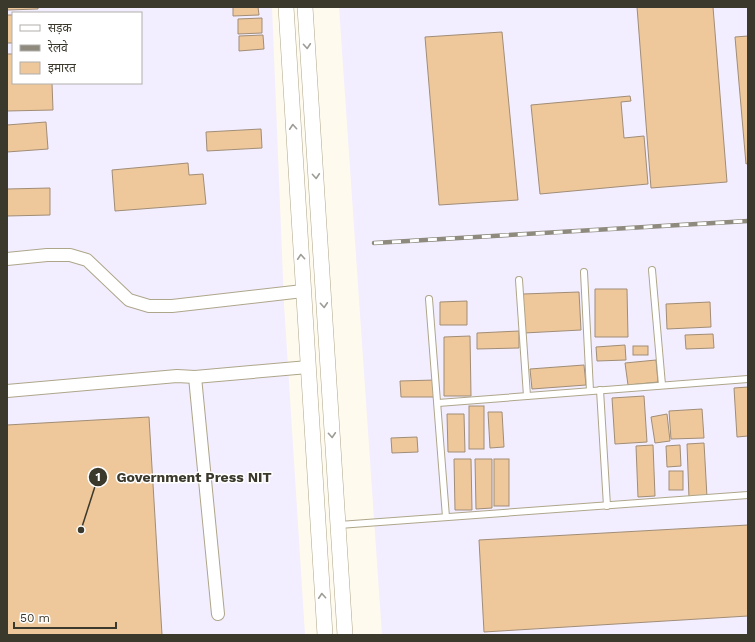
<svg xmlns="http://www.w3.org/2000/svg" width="755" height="642" font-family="'Work Sans','Noto Sans Devanagari',sans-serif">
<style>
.industrial{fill:#f2edff;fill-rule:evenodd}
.building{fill:#eec89b;stroke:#a18d76}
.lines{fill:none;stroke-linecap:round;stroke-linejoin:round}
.service-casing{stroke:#aea68a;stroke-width:8}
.minor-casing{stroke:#aea68a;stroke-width:14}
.tertiary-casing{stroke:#aea68a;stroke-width:16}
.service{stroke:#fff;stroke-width:6}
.minor{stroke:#fff;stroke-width:12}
.tertiary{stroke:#fff;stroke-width:15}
.rail-casing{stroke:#8e8a7e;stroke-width:4.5}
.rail{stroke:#fff;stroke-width:3;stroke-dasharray:9;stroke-linecap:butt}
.oneway{stroke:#9d9c96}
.leader{fill:none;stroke:#3b382c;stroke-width:1.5}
.callout-dot{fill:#3b382c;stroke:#fff;stroke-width:1.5}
.mark-label{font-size:12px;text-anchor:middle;font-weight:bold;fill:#fff}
.callout-label{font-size:14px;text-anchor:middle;font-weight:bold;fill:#3b382c;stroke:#fff;stroke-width:3;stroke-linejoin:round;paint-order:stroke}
</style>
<rect width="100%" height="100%" fill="#fefaee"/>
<g class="industrial">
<path d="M7 7H272L284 304 305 635H7ZM13 13H141V83H13Z"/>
<polygon points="339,7 748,7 748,635 382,635"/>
</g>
<g class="building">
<polygon points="7,7 38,7 38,9 7,10"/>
<polygon points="233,7 258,7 259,15 233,16"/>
<polygon points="637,7 713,7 727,182 651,188"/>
<rect x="7" y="15" width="6" height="28"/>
<polygon points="262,18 262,33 238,34 238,19"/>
<polygon points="502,32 518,200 439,205 425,37"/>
<polygon points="263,35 264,49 239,51 239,36"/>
<polygon points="748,36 748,163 746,164 735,37"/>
<polygon points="7,54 13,54 13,83 52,83 53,110 7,111"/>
<polygon points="630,96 631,101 621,102 624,138 644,136 648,184 540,194 531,105"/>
<polygon points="46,122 48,149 7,152 7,125"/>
<polygon points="261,129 262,148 207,151 206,132"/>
<polygon points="188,163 189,175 203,174 206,204 115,211 112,170"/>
<polygon points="50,188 50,215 7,216 7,189"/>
<polygon points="595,289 627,289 628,337 595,337"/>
<polygon points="579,292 581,330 524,333 523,294"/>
<polygon points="467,301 467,325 440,325 440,302"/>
<polygon points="710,302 711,327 667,329 666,304"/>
<polygon points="519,331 519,348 477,349 477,333"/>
<polygon points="713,334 714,348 686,349 685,335"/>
<polygon points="470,336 471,396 444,396 444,337"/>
<polygon points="625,345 626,360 597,361 596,347"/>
<rect x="633" y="346" width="15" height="9"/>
<polygon points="656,360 658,382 628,385 625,363"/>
<polygon points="584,365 586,385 532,389 530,369"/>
<polygon points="435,380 435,397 401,397 400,381"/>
<polygon points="748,387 748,436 737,437 734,388"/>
<polygon points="644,396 647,442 615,444 612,398"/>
<rect x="469" y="406" width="15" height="43"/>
<polygon points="702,409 704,438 671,439 669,411"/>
<polygon points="488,412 502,412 504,447 490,448"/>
<polygon points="447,414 464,414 465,452 448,452"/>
<polygon points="667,414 670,441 655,443 651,417"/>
<polygon points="149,417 162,635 7,635 7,425"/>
<polygon points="417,437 418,452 392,453 391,438"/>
<polygon points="704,443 707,497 689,498 687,444"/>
<polygon points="653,445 655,496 638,497 636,446"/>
<polygon points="680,445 681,466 667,467 666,446"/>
<polygon points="454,459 471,459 472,510 455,510"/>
<polygon points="475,459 492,459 492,508 476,509"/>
<rect x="494" y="459" width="15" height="47"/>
<rect x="669" y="471" width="14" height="19"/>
<polygon points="748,525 748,616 484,632 479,540"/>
</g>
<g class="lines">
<g class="service-casing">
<g id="service">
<polyline points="652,270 662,385"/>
<polyline points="584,272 590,391"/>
<polyline points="519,280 527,396"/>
<polyline points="429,299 446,517"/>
<polyline points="600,390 607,506"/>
<polyline points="438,403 748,379"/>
<polyline points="339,525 748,495"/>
</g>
</g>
<g class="minor-casing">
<g id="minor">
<polyline points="7,259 47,255 70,255 87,260 129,300 149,306 172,306 303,291"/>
<polyline points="195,377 218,614"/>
<polyline points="7,391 177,376 195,377 308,367"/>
</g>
</g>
<g class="tertiary-casing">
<g id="tertiary">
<polyline points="286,7 325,635"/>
<polyline points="305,7 345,635"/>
</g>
</g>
<use href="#service" class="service"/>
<use href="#minor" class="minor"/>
<use href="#tertiary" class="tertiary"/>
<g class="rail-casing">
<polyline id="rail" points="374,243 748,221"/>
</g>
<use href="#rail" class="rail"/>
</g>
<defs><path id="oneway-chevron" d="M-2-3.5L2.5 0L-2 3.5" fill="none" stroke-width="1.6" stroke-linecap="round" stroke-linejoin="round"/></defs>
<g class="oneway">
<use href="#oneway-chevron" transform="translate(307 46) rotate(86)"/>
<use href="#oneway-chevron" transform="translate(293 127) rotate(-94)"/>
<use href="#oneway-chevron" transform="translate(316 176) rotate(86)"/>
<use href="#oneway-chevron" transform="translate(301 257) rotate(-94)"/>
<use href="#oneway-chevron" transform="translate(324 305) rotate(86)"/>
<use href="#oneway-chevron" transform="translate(332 435) rotate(86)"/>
<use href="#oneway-chevron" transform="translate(322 596) rotate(-94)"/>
</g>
<path class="leader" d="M81 530L98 477"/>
<g class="callout-dot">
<circle cx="81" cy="530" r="4"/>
<circle cx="98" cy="477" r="10"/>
</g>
<g class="mark-label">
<text x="98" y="481">1</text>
</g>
<g class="callout-label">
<text x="194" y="482">Government Press NIT</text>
</g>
<rect width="755" height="642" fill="none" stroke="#3b382c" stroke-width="16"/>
<rect x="12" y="12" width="130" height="72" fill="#ffffff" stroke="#b1afab"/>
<rect x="20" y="25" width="20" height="6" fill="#ffffff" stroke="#b1afab"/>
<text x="48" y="32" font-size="12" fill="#3b382c">सड़क</text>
<rect x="20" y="45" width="20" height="6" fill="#8e8a7e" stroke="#b1afab"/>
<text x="48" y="52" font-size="12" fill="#3b382c">रेलवे</text>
<rect x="20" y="62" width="20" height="12" fill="#eec89b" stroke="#b1afab"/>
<text x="48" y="72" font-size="12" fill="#3b382c">इमारत</text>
<path d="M14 622v6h102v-6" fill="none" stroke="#3b382c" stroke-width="2"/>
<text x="20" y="622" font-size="12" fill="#3b382c" stroke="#ffffff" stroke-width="3" paint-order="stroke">50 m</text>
</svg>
